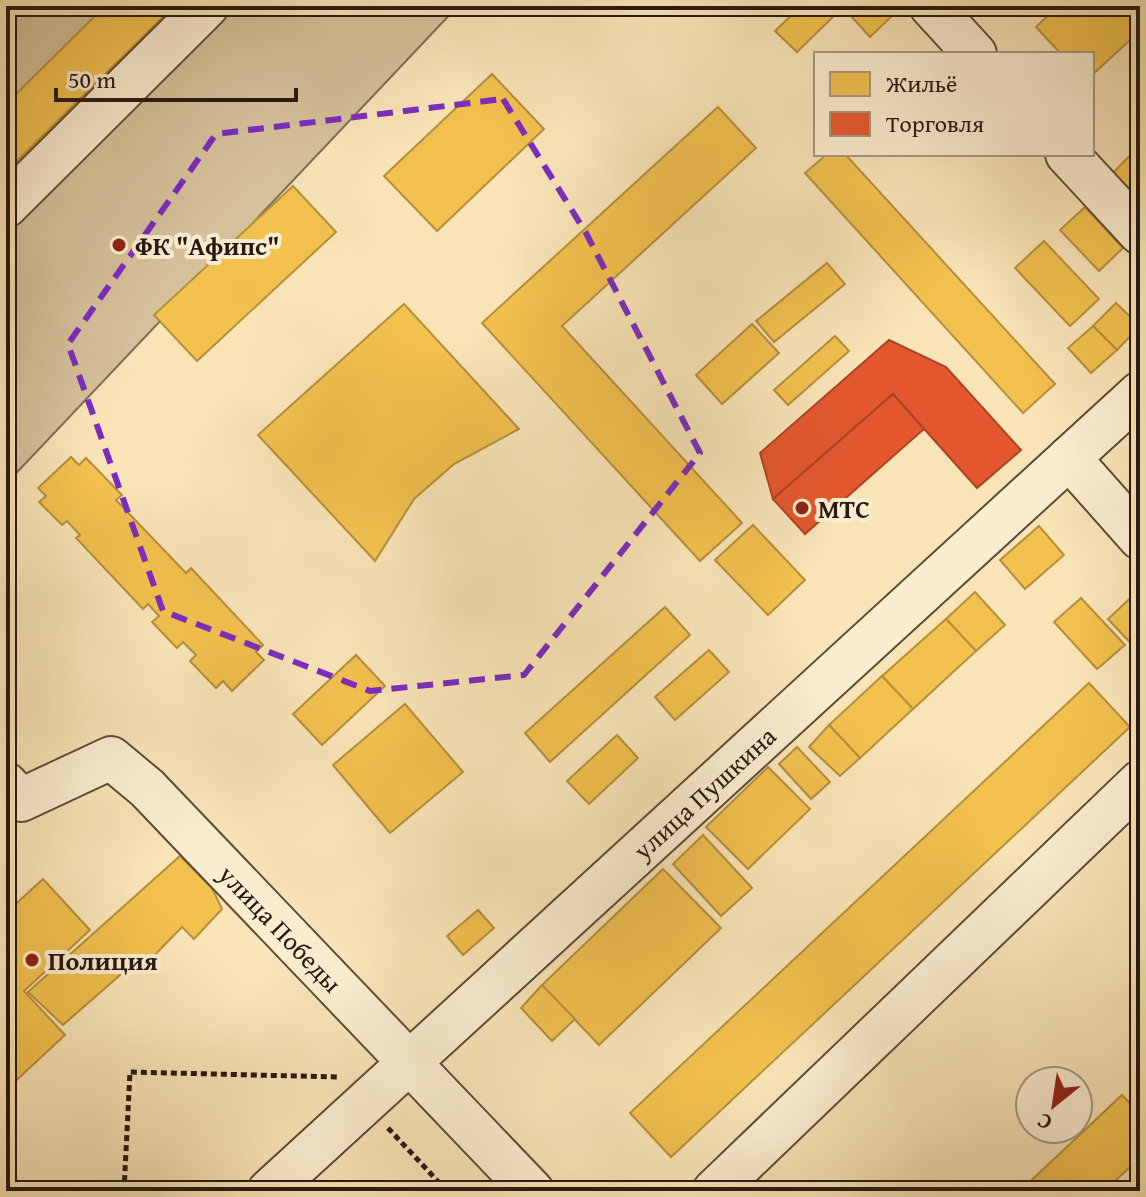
<svg xmlns="http://www.w3.org/2000/svg" width="1146" height="1197" font-family="'Gentium Book Plus',serif">
<style>
.green{fill:#d5c19b;stroke:#7e6d56;stroke-width:2}
.homes{fill:#f2c14e;stroke:#b58f3c;stroke-width:2}
.shops{fill:#e4572e;stroke:#ab4425;stroke-width:2}
.lines{fill:none;stroke-linecap:round;stroke-linejoin:round}
.minor-casing{stroke:#5c4c3a;stroke-width:46}
.path{stroke:#271911;stroke-width:5;stroke-dasharray:6 4;stroke-linecap:butt}
.minor{stroke:#fbedd0;stroke-width:42}
.marked{fill:none;stroke:#7b2cbf;stroke-width:6;stroke-dasharray:16 10;stroke-linejoin:round}
.poi-dot{fill:#8f2418;stroke:#fbedd0;stroke-width:3}
.labels{text-anchor:middle;dominant-baseline:central;stroke-width:8;stroke-linejoin:round;paint-order:stroke}
.poi-label{font-size:26px;font-weight:bold;fill:#271911;stroke:#fbedd0;text-anchor:start}
.street-label{font-size:26px;fill:#271911;stroke:#fbedd0}
</style>
<rect width="100%" height="100%" fill="#f9e4b7"/>
<filter id="stains"><feTurbulence type="fractalNoise" baseFrequency=".0025" numOctaves="4"/><feColorMatrix values="0 0 0 0 .2 0 0 0 0 .09 0 0 0 0 .02 0 0 0 .5 -.17"/></filter>
<radialGradient id="worn" r=".72"><stop offset=".6" stop-color="#630" stop-opacity="0"/><stop offset="1" stop-color="#630" stop-opacity=".3"/></radialGradient>
<polygon class="green" points="6,6 458,6 6,484"/>
<g class="homes">
<polygon points="105,6 174,6 6,172 6,104"/>
<polygon points="801,6 830,6 837,13 797,52 775,31"/>
<polygon points="858,6 885,6 893,15 870,37 849,14"/>
<polygon points="1058,6 1140,6 1140,31 1092,75 1092,54 1061,54 1036,27"/>
<polygon points="492,74 544,129 437,231 384,176"/>
<polygon points="718,107 756,148 562,326 742,523 700,561 482,323"/>
<polygon points="1140,145 1140,199 1133,206 1106,180"/>
<polygon points="827,154 845,154 1055,384 1023,413 805,173"/>
<polygon points="293,186 336,232 197,361 154,315"/>
<polygon points="1085,207 1123,248 1099,271 1060,230"/>
<polygon points="1044,241 1099,299 1070,326 1015,268"/>
<polygon points="827,263 845,284 774,342 756,321"/>
<polygon points="1116,303 1140,326 1117,350 1093,326"/>
<polygon points="404,304 519,429 454,464 414,499 375,561 258,435"/>
<polygon points="752,324 779,353 722,404 696,375"/>
<polygon points="1093,326 1117,350 1091,373 1068,348"/>
<polygon points="835,336 849,351 788,405 774,390"/>
<polygon points="71,457 79,465 86,458 122,495 116,500 186,573 191,568 263,645 256,652 264,660 232,691 223,681 216,688 190,661 196,655 183,642 177,648 152,622 159,616 148,604 143,609 76,538 80,535 67,521 62,525 39,502 46,496 38,488"/>
<polygon points="753,525 805,580 768,615 715,560"/>
<polygon points="1039,526 1064,555 1025,589 1000,560"/>
<polygon points="1140,589 1140,653 1108,619"/>
<polygon points="975,592 1005,625 976,651 946,619"/>
<polygon points="1081,598 1125,645 1097,669 1054,622"/>
<polygon points="665,607 690,635 550,762 525,733"/>
<polygon points="946,619 976,651 913,709 882,676"/>
<polygon points="709,650 729,672 675,720 655,697"/>
<polygon points="356,655 385,686 322,745 293,714"/>
<polygon points="882,676 913,709 860,758 829,725"/>
<polygon points="1089,683 1130,727 671,1157 630,1113"/>
<polygon points="405,704 463,772 390,833 333,765"/>
<polygon points="829,725 860,758 840,776 809,747"/>
<polygon points="617,735 638,758 589,804 567,781"/>
<polygon points="797,747 830,782 811,799 779,764"/>
<polygon points="768,767 810,809 748,869 706,827"/>
<polygon points="703,835 752,888 721,916 673,864"/>
<polygon points="180,856 212,888 222,909 194,939 182,927 141,969 135,962 63,1025 28,992"/>
<polygon points="663,869 721,928 599,1045 542,985"/>
<polygon points="43,879 90,930 24,991 65,1035 6,1090 6,913"/>
<polygon points="478,910 494,928 463,955 447,936"/>
<polygon points="542,985 575,1019 552,1041 521,1008"/>
<polygon points="1122,1095 1140,1114 1140,1158 1104,1191 1020,1191"/>
</g>
<g class="shops">
<polygon points="889,340 946,367 1021,450 977,488 893,394 773,499 760,453"/>
<polygon points="893,394 924,429 805,534 773,499"/>
</g>
<g class="lines">
<g class="minor-casing">
<g id="minor">
<polyline points="931,6 975,54"/>
<polyline points="1067,154 1140,233"/>
<polyline points="6,206 207,6"/>
<polyline points="1069,458 1140,538"/>
<path id="s1" d="M6 784 21 800 111 758 147 788 532 1191"/>
<path id="s2" d="M269 1191 1140 393"/>
<polyline points="714,1191 1140,782"/>
</g>
</g>
<g class="path">
<polyline points="388,1128 447,1191"/>
<polyline points="124,1191 130,1072 338,1077"/>
</g>
<use href="#minor" class="minor"/>
</g>
<path class="marked" d="M503 99 586 233 700 453 524 675 370 691 163 611 68 344 216 134Z"/>
<g class="poi-dot">
<circle cx="119" cy="245" r="8"/>
<circle cx="802" cy="508" r="8"/>
<circle cx="32" cy="960" r="8"/>
</g>
<g class="labels">
<g class="poi-label">
<text x="135" y="245">ФК "Афипс"</text>
<text x="818" y="508">МТС</text>
<text x="48" y="960">Полиция</text>
</g>
<g class="street-label">
<text stroke="none"><textPath href="#s2" startOffset="590">улица Пушкина</textPath></text>
<text stroke="none"><textPath href="#s1" startOffset="362">улица Победы</textPath></text>
</g>
</g>
<rect width="1146" height="1197" fill="none" stroke="#f9e4b7" stroke-width="32"/>
<rect x="8" y="8" width="1130" height="1181" fill="none" stroke="#271911" stroke-width="4"/>
<rect x="16" y="16" width="1114" height="1165" fill="none" stroke="#271911" stroke-width="2"/>
<rect x="814" y="52" width="280" height="104" fill="#fbedd0" stroke="#a69884" stroke-width="2"/>
<rect x="830" y="72" width="40" height="24" fill="#f2c14e" stroke="#a69884" stroke-width="2"/>
<text x="886" y="92" font-size="24" fill="#271911">Жильё</text>
<rect x="830" y="112" width="40" height="24" fill="#e4572e" stroke="#a69884" stroke-width="2"/>
<text x="886" y="132" font-size="24" fill="#271911">Торговля</text>
<g transform="translate(1054 1105) rotate(210)"><circle r="38" fill="#fbedd0" stroke="#a69884" stroke-width="2"/>
<path d="M0-6L14 30L0 20L-14 30Z" fill="#8f2418"/>
<text y="-12" font-size="22" font-weight="bold" text-anchor="middle" fill="#271911">С</text>
</g>
<path d="M56 88v12h240v-12" fill="none" stroke="#271911" stroke-width="4"/>
<text x="68" y="88" font-size="24" fill="#271911" stroke="#fbedd0" stroke-width="6" paint-order="stroke">50 m</text>
<rect width="100%" height="100%" filter="url(#stains)"/>
<rect width="100%" height="100%" fill="url(#worn)"/>
</svg>
